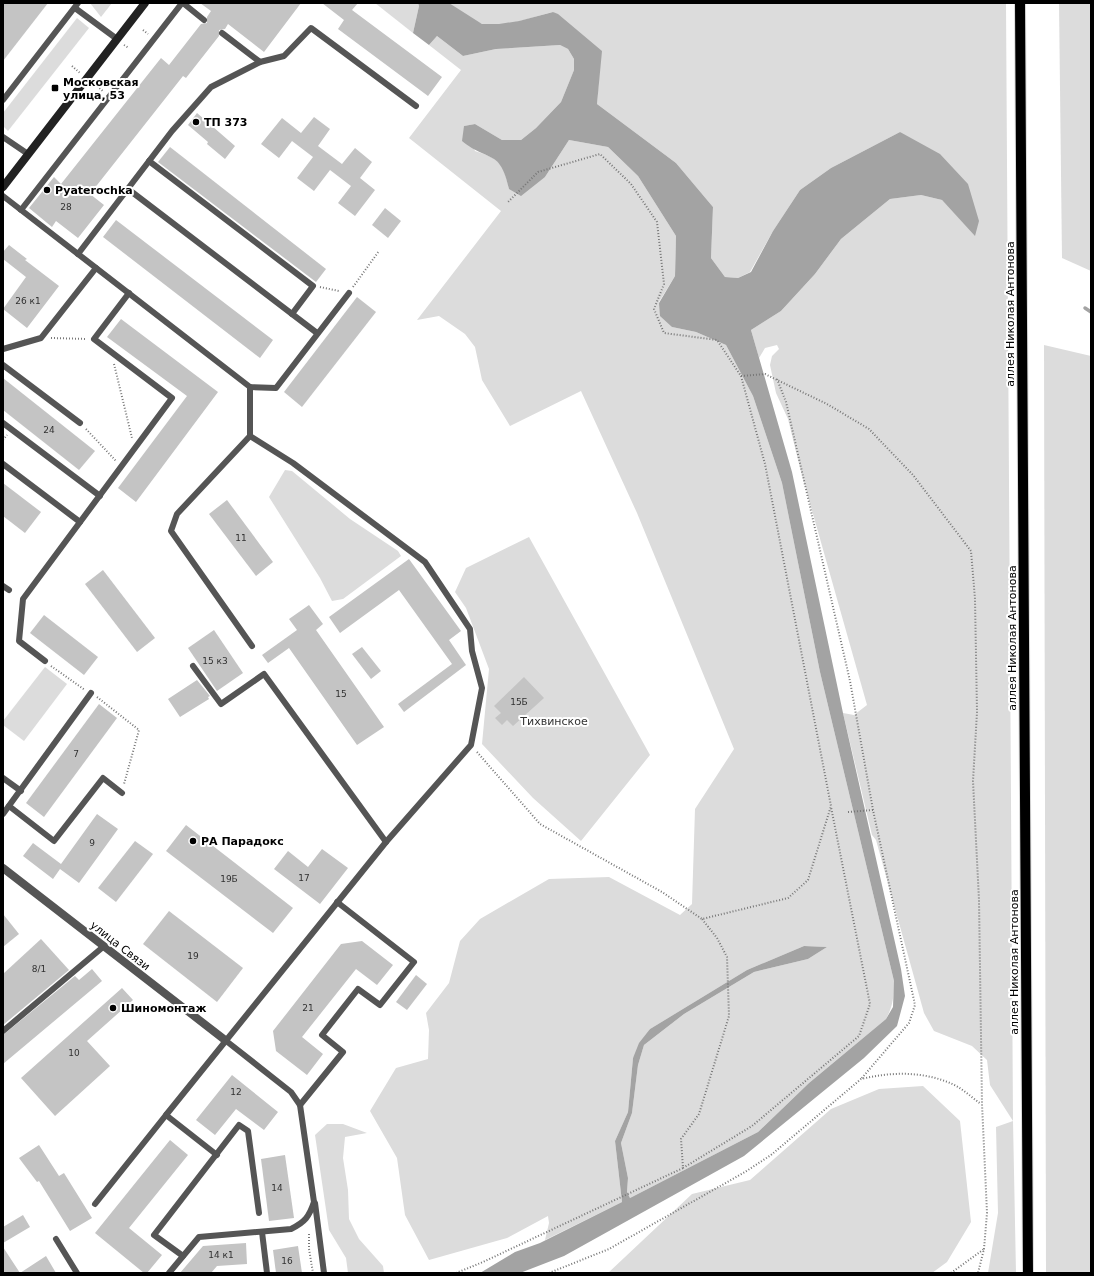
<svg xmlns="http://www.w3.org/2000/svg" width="1094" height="1276" font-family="'DejaVu Sans',sans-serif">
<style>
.green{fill:#dcdcdc}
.water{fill:#a3a3a3}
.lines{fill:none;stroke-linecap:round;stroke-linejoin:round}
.stream{stroke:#a3a3a3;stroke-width:3.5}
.building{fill:#c4c4c4}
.primary-casing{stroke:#dbdbdb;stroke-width:12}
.path{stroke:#777;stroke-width:2;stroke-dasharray:1 2;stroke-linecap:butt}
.service{stroke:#555;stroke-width:6}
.minor{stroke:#555;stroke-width:8}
.secondary{stroke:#222;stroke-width:8}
.primary{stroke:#000;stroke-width:10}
.poi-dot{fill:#000;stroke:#fff;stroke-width:1.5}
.labels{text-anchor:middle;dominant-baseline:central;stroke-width:4;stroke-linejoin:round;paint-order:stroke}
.number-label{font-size:9px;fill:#313131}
.poi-label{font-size:11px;font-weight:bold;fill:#000;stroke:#fff;text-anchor:start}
.street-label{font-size:11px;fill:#000;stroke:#fff}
.park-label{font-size:11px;fill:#333;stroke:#fff}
</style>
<rect width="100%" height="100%" fill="#fff"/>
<g class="green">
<polygon points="90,3 112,3 101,17"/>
<polygon points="375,3 418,3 419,6 413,33"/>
<path d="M449 3H1006L1013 1121 1016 1273H988L998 1213 996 1127 1013 1121 990 1085 987 1060 972 1046 934 1031 924 1013 876 840 872 835 843 713 854 715 867 705 800 468 788 419 776 393 770 365 772 356 779 349 777 345 765 348 759 358 751 330 781 311 815 274 841 239 890 199 921 195 942 200 975 235 900 132 831 168 800 190 773 231 750 272 738 278 725 277 711 258 713 207 676 163 597 104 601 51 553 12C532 17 505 28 483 24 474 23 457 9 449 3Z"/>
<polygon points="1059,3 1091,3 1091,271 1062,258"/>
<polygon points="77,18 89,28 8,131 3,126 3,113"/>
<path d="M437 36 463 56 496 49 560 45 568 49 574 59V70L561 102 536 128 521 140H502L475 124 464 126 475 151C500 159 503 162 509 189L545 177 569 140 608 147 638 176 676 236 675 276 659 302 672 327 696 332 726 345 753 396 782 483 820 672 894 981C894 996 893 1006 886 1019L809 1083 758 1132 630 1198 627 1192 628 1178 621 1143 632 1113 638 1065 644 1045 684 1014 754 972 808 959 827 947 804 946 747 970 650 1029 633 1058 628 1112 615 1141 622 1202 545 1240 549 1223 548 1216 507 1238 429 1260 405 1215 397 1158 370 1111 396 1068 428 1059 429 1030 426 1013 449 983 460 941 480 919 549 879 609 877 680 915 692 904 695 809 734 749 637 513 581 391 510 426 482 380 475 347 465 334 439 316 417 320 501 211 409 138 461 70 429 45Z"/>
<polygon points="1044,345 1091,356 1091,1273 1046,1273"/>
<polygon points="285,470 292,471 350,519 398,551 401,556 343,599 332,601 320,578 269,497"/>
<polygon points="529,537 650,755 581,841 533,798 482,744 489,669 466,608 455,592 466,568"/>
<polygon points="45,667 67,684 24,741 3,725 3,721"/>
<polygon points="923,1086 960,1121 971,1222 947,1262 932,1273 608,1273 692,1194 750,1180 831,1109 879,1089"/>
<polygon points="327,1124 343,1124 367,1133 345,1137 343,1158 348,1190 349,1219 359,1239 383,1266 384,1273 348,1273 346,1258 329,1230 315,1135"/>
</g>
<path class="water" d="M418 3H449L482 24H499L519 21 553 12 558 14 602 51 597 104 676 163 713 207 711 258 725 277 738 278 751 272 773 231 800 190 831 168 900 132 940 154 968 184 979 221 975 236 942 200 921 195 890 199 841 239 815 274 781 311 751 330 792 472 843 713 901 969 905 996 897 1026 864 1058 744 1156 564 1256 520 1273H480L515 1252 540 1243 622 1202 615 1141 628 1112 633 1058 639 1043 650 1029 747 970 804 946 827 947 808 959 754 972 684 1014 644 1045 638 1065 632 1113 621 1143 628 1178 627 1192 630 1198 758 1132 809 1083 886 1019 893 1007 894 981 820 672 782 483 753 396 726 345 696 332 672 327 660 316 659 303 675 276 676 236 638 176 608 147 569 140 545 177 521 196 509 189C500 148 489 163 462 141L464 126 475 124 502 140H521L536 128 561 102 574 70V59L568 49 560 45 496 49 463 56 437 36 429 45 413 33 419 6Z"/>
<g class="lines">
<polyline class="stream" points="1085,308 1091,312"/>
</g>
<g class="building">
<polygon points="3,3 48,3 3,61"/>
<polygon points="200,3 301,3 264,52 228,24 225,29 219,30 219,36 186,78 183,76 90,194 104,205 78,238 56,221 52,227 29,208 54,177 61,184 161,58 169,65 201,24 207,23 207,17 211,11"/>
<polygon points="322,3 358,3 352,10 442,77 428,96 338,29 344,20"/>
<polygon points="197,113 235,146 225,159 207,144 208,142 188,125"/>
<polygon points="314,117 330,129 318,146 342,164 355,148 372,162 360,178 375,190 355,216 338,203 351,186 330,170 314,191 297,178 313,157 292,141 279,158 261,144 282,118 301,133"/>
<polygon points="170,147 326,269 316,282 158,162"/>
<polygon points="385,208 401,221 388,238 372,225"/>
<polygon points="116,220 273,340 260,358 103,237"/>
<polygon points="9,245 27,259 25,260 59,286 27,328 3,309 26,277 3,259 3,252"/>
<polygon points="357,297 376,312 302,407 284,392"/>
<polygon points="121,319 218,392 136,502 118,488 187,396 107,337"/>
<polygon points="3,378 95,451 79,470 3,410"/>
<polygon points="3,483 41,512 25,533 3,516"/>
<polygon points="227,500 273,562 256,576 209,514"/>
<polygon points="409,559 461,631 449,640 466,665 404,712 398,704 452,664 399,590 340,633 329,617"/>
<polygon points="103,570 155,638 137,652 85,584"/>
<polygon points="309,605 323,624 316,630 384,727 357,745 289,648 268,663 262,655 297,630 289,619"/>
<polygon points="44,615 98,657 84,675 30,633"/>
<polygon points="214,630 243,673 217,691 188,648"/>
<polygon points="362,647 381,671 371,679 352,654"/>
<polygon points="524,677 544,698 513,726 507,720 502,725 495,718 501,713 494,706"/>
<polygon points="197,680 210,696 208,697 209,699 180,717 168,699"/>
<polygon points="99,704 117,718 44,817 26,803"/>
<polygon points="97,814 118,829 79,883 60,869 53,879 23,856 33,843 61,864"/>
<polygon points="186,825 293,908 273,933 166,851"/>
<polygon points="135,841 153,854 116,902 98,888"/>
<polygon points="322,849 348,868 320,904 274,869 288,851 308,867"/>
<polygon points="169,911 243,968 217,1002 143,944"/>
<polygon points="3,914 19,934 3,947"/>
<polygon points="41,939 69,970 3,1025 3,974"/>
<polygon points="362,941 393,965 377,985 356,969 302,1037 323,1054 307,1075 276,1051 273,1031 341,944"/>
<polygon points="92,969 102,981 3,1064 3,1035 75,976 79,980"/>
<polygon points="416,975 427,984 407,1010 396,1002"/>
<polygon points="122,988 133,1000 87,1041 110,1066 55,1116 21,1078"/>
<polygon points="232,1075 278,1112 264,1130 236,1109 215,1135 196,1120"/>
<polygon points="170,1140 188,1155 129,1228 162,1255 147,1273 144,1273 95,1233"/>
<polygon points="39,1145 59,1176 64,1173 92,1218 70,1231 39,1181 37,1182 19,1158"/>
<polygon points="285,1155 294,1218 269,1221 261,1159"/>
<polygon points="23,1215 30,1227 3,1243 3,1227"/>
<polygon points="246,1243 247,1264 217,1266 211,1273 180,1273 203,1246"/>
<polygon points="298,1246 302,1273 276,1273 273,1250"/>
<polygon points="3,1247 20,1273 46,1256 56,1273 3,1273"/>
</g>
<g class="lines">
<g class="primary-casing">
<polyline id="primary" points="1020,3 1028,1273"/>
</g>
<g class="path">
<polyline points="143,30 148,34"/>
<polyline points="124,45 129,48"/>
<polyline points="72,66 80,73"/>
<polyline points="95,84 104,92"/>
<polyline points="320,287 339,291"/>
<polyline points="353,287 379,251"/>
<polyline points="51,338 87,339"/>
<polyline points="114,364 132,438"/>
<polyline points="741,376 765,374 773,378 827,404 869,429 913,475 971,551 975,599 977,712 973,781 979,900 982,1104 987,1213 984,1249 978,1273"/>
<polyline points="777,379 786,402 850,681 873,810 915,1005 909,1023 861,1079"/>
<polyline points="86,429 116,461"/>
<polyline points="3,440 7,435"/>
<polyline points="51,666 85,690"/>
<polyline points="97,697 139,730 124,784"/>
<polyline points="477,752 540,824 662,892 702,919 788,898 808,880 831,806 765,464 741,376 717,340 664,333 654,309 664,284 657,222 631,184 600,154 538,172 508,202"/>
<polyline points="848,812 873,810"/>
<polyline points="683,1168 752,1126 859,1036 870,1004 831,807"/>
<polyline points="309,1234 309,1249 313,1273"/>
<polyline points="456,1273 483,1262 683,1168 681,1139 699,1114 729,1016 727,957 717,938 702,919"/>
<path d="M549 1273 609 1249 745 1172 771 1155 861 1079C891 1072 921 1071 950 1083 961 1087 971 1097 981 1104"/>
<polyline points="951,1273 984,1249"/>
</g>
<g class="service">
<polyline points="183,3 204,20"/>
<polyline points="75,8 117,39"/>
<polyline points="222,33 260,62"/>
<polyline points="3,100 78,3"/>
<polyline points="3,137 28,154"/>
<polyline points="149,161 313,286 292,314"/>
<polyline points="128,189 317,333"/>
<polyline points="3,196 250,387 276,388 349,293"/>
<polyline points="21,210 182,3"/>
<polyline points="78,254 172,131 211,87 260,62 284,56 311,28 416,106"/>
<polyline points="3,349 41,338 96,268"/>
<polyline points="3,365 80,423"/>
<polyline points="3,423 100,496"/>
<polyline points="250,436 177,514 171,531 252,646"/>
<polyline points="3,464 80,522"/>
<polyline points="3,586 9,590"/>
<polyline points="45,661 19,641 23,599 172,398 94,339 129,293"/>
<polyline points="193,666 221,704 264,674 386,842"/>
<polyline points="3,778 21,791"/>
<polyline points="9,806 54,841 103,778 122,793"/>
<polyline points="3,814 91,693"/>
<polyline points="3,1031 103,947"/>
<polyline points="300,1105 343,1052 322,1035 358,989 380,1005 414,962 337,902"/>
<polyline points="217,1155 166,1115 386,842 471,745 482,688 472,651 470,629 425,562 293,463 250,436 250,387"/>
<polyline points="315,1203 324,1273"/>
<polyline points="95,1204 166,1115"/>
<polyline points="262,1232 267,1273"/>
<polyline points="56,1239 77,1273"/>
<polyline points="183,1256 154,1235 239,1125 248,1131 259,1213"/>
<path d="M169 1273 199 1237 291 1229C305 1222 309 1217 314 1202L300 1105 291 1092 225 1040"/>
</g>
<polyline class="minor" points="3,868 225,1040"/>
<polyline class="secondary" points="3,187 145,3"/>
<use href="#primary" class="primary"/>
</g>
<g class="poi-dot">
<rect x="51" y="84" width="8" height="8" rx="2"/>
<circle cx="196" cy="122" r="4"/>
<circle cx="47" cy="190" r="4"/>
<circle cx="193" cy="841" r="4"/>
<circle cx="113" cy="1008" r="4"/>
</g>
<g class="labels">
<g class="number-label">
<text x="66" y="207">28</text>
<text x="28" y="301">26 к1</text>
<text x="49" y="430">24</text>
<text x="241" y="538">11</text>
<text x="215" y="661">15 к3</text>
<text x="341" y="694">15</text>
<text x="519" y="702">15Б</text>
<text x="76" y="754">7</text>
<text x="92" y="843">9</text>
<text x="304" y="878">17</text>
<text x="229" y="879">19Б</text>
<text x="193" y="956">19</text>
<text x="39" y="969">8/1</text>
<text x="308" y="1008">21</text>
<text x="74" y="1053">10</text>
<text x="236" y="1092">12</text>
<text x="277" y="1188">14</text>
<text x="221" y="1255">14 к1</text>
<text x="287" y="1261">16</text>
</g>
<g class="poi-label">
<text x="63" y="82">Московская<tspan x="63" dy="13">улица, 53</tspan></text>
<text x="204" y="122">ТП 373</text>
<text x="55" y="190">Pyaterochka</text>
<text x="201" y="841">РА Парадокс</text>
<text x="121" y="1008">Шиномонтаж</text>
</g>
<g class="street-label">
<text transform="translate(1010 314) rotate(-90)">аллея Николая Антонова</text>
<text transform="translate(1012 638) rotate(-90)">аллея Николая Антонова</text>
<text transform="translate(120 946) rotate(38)">улица Связи</text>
<text transform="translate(1014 962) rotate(-90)">аллея Николая Антонова</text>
</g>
<g class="park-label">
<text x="554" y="721">Тихвинское</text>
</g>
</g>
<rect width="1094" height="1276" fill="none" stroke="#000000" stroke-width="8"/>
</svg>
